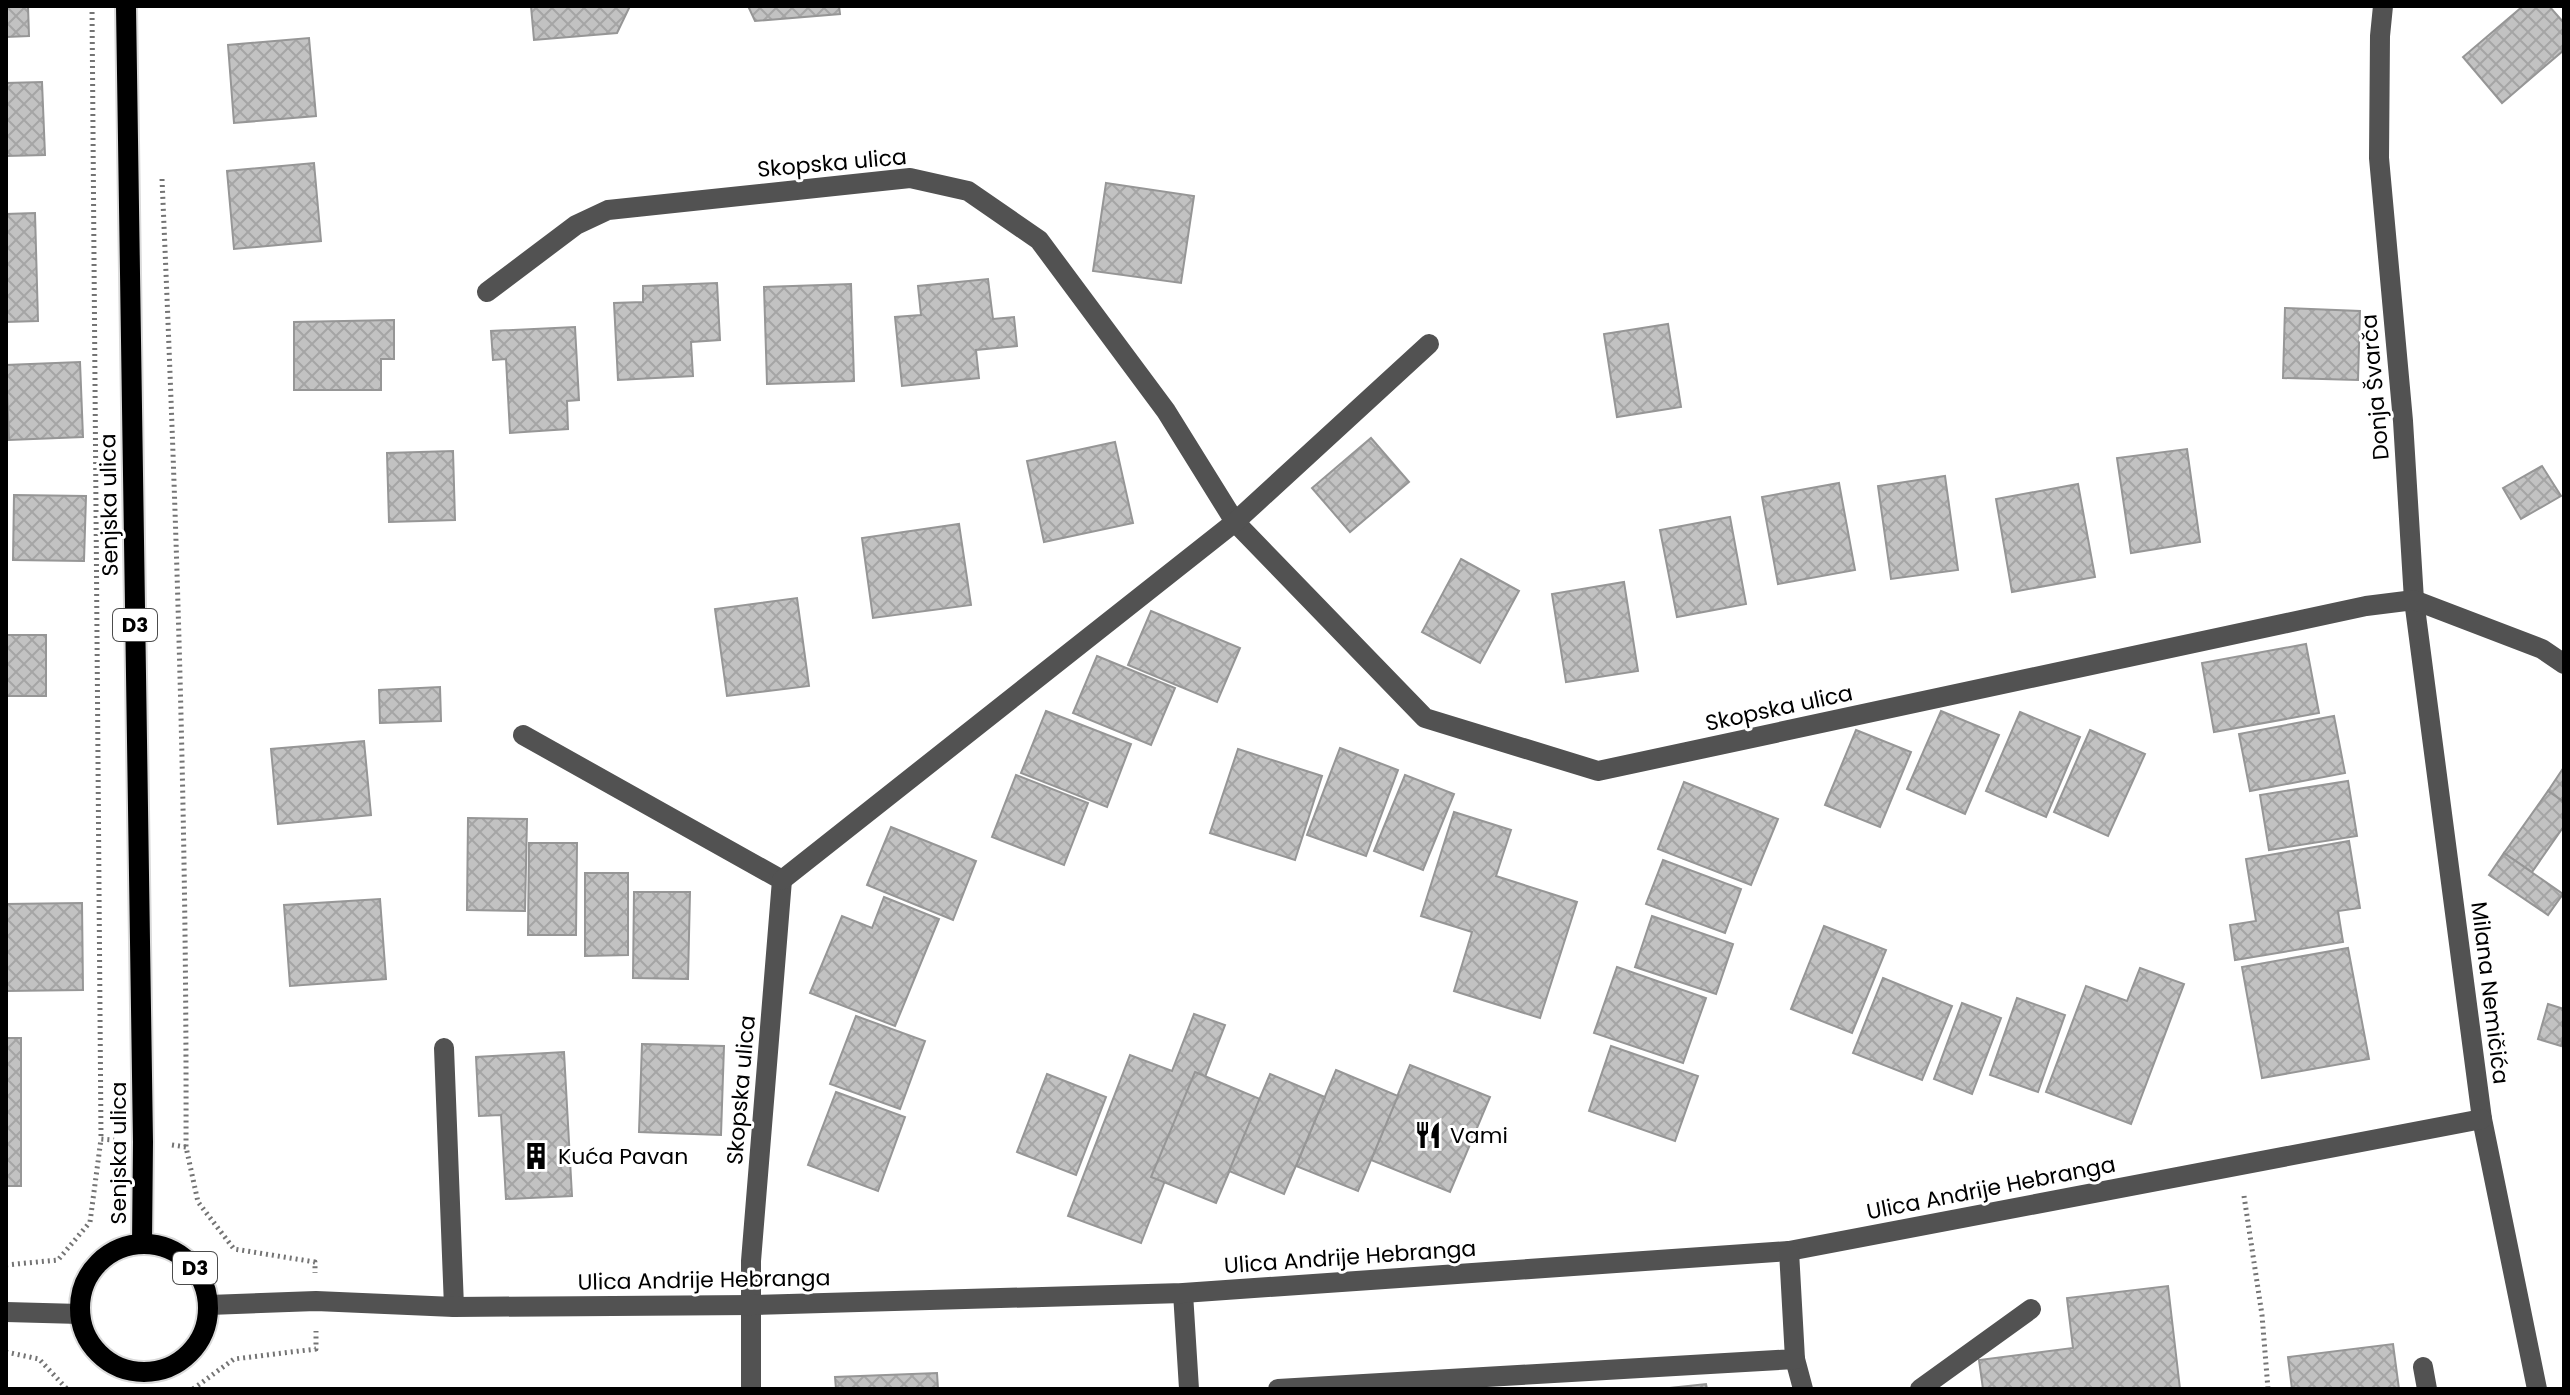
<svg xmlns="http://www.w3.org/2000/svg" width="2570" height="1395" font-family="Poppins,sans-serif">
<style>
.building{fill:url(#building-cross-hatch);stroke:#969696;stroke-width:2}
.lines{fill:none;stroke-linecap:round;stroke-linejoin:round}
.major-casing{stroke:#dbdbdb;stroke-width:24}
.path{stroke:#747474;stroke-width:5;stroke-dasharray:2 4;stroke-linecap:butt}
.minor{stroke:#525252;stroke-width:20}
.major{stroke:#000;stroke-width:20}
.labels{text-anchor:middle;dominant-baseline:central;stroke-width:6;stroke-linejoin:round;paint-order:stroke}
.shield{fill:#fff;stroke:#4c4c4c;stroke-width:2}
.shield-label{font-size:20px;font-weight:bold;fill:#000}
.street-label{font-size:22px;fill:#000;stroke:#fff}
.poi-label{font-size:22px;fill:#000;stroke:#fff;text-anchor:start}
</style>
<defs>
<pattern id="building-cross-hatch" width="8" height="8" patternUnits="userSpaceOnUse" patternTransform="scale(2)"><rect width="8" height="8" fill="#c2c2c2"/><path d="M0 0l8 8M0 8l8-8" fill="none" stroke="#a5a5a5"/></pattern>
</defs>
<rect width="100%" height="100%" fill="#fff"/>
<g class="building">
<polygon points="6,6 28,6 29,36 6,37"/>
<polygon points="531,6 630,6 617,33 534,40"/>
<polygon points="748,6 839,6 840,14 755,21"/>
<polygon points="2523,6 2549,6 2564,23 2564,50 2502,103 2463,57"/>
<polygon points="309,38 316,116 234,123 228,45"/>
<polygon points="42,82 45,155 6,156 6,83"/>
<polygon points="314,163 321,241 234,249 227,171"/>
<polygon points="1106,183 1194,196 1181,283 1093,271"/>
<polygon points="35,213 38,321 6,322 6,214"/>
<polygon points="988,279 993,319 1014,317 1017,346 976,350 979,378 902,386 895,317 921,315 918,286"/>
<polygon points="717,283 720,340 691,342 693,376 618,380 614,303 643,302 643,286"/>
<polygon points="851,284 854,381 767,384 764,287"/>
<polygon points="2285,308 2360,311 2358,380 2283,378"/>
<polygon points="394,320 394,359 381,359 381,390 294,390 294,322"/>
<polygon points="1668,324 1681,407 1617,417 1604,334"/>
<polygon points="575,327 579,400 567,401 568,429 510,433 506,359 493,360 491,331"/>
<polygon points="80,362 83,437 9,440 6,365"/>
<polygon points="1371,438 1409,482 1350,532 1312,488"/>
<polygon points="1115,442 1133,523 1044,542 1027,461"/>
<polygon points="2187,449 2200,542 2131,553 2117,458"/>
<polygon points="453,451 455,520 389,522 387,453"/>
<polygon points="2542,466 2561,496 2521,519 2503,488"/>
<polygon points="1945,476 1958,570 1891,579 1878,486"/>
<polygon points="1839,483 1855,570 1778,584 1762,497"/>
<polygon points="2078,484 2095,577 2012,592 1996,499"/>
<polygon points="14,495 86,496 84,561 13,560"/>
<polygon points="1730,517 1746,604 1677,617 1660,530"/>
<polygon points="959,524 971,605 873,618 862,538"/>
<polygon points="1461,559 1519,591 1480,663 1422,632"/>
<polygon points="1624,582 1638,671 1566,682 1552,594"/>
<polygon points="797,598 809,686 727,696 715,609"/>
<polygon points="1151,611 1240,648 1217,702 1128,665"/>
<rect x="6" y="635" width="40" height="61"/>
<polygon points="2306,644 2319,713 2214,732 2202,663"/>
<polygon points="1097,656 1175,688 1151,745 1073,713"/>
<polygon points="440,687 441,721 380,723 379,690"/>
<polygon points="1046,711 1131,744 1107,807 1021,773"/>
<polygon points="1941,711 1999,735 1965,814 1907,789"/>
<polygon points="2020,712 2080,737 2046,817 1986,791"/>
<polygon points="2334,716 2345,773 2250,791 2239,734"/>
<polygon points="1856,730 1911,752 1880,827 1825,805"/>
<polygon points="2090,730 2145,754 2108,836 2054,812"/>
<polygon points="364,741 371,815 278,824 271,749"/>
<polygon points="1340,748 1398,770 1366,856 1307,835"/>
<polygon points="1238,749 1322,776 1295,860 1210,833"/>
<polygon points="2564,767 2564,802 2548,791"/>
<polygon points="1016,775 1088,803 1064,865 992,837"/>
<polygon points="1405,775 1454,794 1423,870 1374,851"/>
<polygon points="2348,781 2357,836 2269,850 2260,795"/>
<polygon points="1684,782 1778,819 1751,885 1658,849"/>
<polygon points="2548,791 2564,802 2564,826 2532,872 2504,853"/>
<polygon points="1454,812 1511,830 1496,876 1577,902 1540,1018 1454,991 1472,932 1421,916"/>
<polygon points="468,818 527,819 525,911 467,910"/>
<polygon points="891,827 976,861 953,920 867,885"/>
<polygon points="2349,841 2360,908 2338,911 2343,942 2235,960 2230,925 2256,921 2246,859"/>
<polygon points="529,843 577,843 576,935 528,935"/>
<polygon points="2504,853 2563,894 2548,915 2489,875"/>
<polygon points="1663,860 1741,889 1725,933 1646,904"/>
<polygon points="585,873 628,873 628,955 585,956"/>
<polygon points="634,892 690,892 688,979 633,978"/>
<polygon points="884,897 939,919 895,1026 810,993 842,916 872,928"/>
<polygon points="380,899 386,979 290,986 284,905"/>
<polygon points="82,903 83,990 6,991 6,904"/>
<polygon points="1652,916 1733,944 1716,994 1635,967"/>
<polygon points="1824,926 1886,950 1852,1033 1791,1009"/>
<polygon points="2348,948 2369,1059 2262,1078 2242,967"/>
<polygon points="1617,967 1706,998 1683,1063 1594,1033"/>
<polygon points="2140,968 2184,984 2131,1124 2046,1092 2086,986 2127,1001"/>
<polygon points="1883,978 1952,1006 1922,1080 1853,1053"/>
<polygon points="2017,998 2065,1015 2038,1092 1990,1075"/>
<polygon points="1962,1003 2001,1018 1972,1094 1934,1079"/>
<polygon points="2548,1004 2564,1009 2564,1035 2561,1046 2538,1039"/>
<polygon points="1194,1014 1225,1025 1141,1243 1068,1216 1130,1055 1172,1071"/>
<polygon points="856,1016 925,1041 900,1109 830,1084"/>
<rect x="6" y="1038" width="15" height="148"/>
<polygon points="642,1044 724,1046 721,1135 639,1132"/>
<polygon points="1611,1046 1698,1076 1675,1141 1589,1111"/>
<polygon points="564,1052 572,1196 506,1199 501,1115 479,1116 476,1057"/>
<polygon points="1410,1065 1490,1097 1450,1192 1371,1160"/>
<polygon points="1336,1070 1398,1096 1358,1191 1296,1166"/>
<polygon points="1195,1072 1260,1099 1216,1203 1151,1177"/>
<polygon points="1047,1074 1106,1097 1076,1175 1017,1152"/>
<polygon points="1270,1074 1325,1097 1284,1194 1229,1171"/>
<polygon points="836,1092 905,1117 878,1191 808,1165"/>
<polygon points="2168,1286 2180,1389 1983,1389 1979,1360 2073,1348 2067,1298"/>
<polygon points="2393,1344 2399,1389 2292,1389 2288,1357"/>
<polygon points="937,1373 938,1389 836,1389 835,1377"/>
<polygon points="1706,1384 1707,1389 1660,1389"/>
</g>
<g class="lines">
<g class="major-casing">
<g id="major">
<polyline points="126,6 143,1142 142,1244"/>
<circle cx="144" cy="1308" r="64"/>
</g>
</g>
<g class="path">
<polyline points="92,6 101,1139"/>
<path d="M162 179C176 501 187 824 186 1147"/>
<polyline points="172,1145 186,1147 198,1202 234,1249 315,1262 315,1273"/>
<polyline points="2244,1196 2262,1315 2268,1389"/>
<polyline points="6,1265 58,1260 90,1222 101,1139 114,1140"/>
<polyline points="6,1352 39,1359 67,1389"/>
<polyline points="193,1389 234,1359 316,1349 316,1331"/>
</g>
<g class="minor">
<polyline points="2383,6 2380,36 2379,158 2403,421 2414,600 2482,1119 2537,1389"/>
<polyline points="487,292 576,225 608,210 910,178 968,191 1039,240 1166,411 1235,522 1425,718 1598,771 2366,606 2414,600 2542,649 2564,664"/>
<polyline points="523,735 782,880 751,1261 751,1389"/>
<polyline points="782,880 1235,522 1429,344"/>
<polyline points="444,1048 454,1307"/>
<polyline points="1183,1293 1189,1389"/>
<polyline points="209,1305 316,1301 454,1307 752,1305 1183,1293 1789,1251 2482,1119"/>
<polyline points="6,1312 80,1314"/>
<polyline points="1795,1359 1803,1389"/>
<polyline points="2423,1367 2427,1389"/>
<polyline points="1278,1389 1795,1359 1789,1251"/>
<polyline points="1920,1389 2031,1309"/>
</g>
<use href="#major" class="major"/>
</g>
<defs>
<g id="restaurant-bare" transform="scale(2.16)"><path d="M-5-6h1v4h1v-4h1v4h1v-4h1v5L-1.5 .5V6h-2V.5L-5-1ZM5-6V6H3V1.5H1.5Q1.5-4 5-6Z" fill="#000" stroke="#fff" stroke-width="2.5" paint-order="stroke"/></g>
<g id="building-bare" transform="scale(2.16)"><path d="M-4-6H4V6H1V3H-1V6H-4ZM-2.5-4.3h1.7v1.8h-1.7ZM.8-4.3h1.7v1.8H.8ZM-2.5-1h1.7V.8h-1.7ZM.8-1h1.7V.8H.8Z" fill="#000" stroke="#fff" stroke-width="2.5" paint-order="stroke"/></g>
</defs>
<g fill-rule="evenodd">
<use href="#restaurant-bare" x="1428" y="1135"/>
<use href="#building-bare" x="536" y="1156"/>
</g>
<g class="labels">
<g class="shield">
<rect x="113" y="609" width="44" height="32" rx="6"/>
<rect x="173" y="1252" width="44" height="32" rx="6"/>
</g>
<g class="shield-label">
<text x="135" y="625">D3</text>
<text x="195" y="1268">D3</text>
</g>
<g class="street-label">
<text transform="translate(832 163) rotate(-5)">Skopska ulica</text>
<text transform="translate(2375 387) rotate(-95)">Donja Švarča</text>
<text transform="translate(109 505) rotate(-91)">Senjska ulica</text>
<text transform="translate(1779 708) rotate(-12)">Skopska ulica</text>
<text transform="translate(2490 993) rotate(83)">Milana Nemičića</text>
<text transform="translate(741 1090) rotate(-85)">Skopska ulica</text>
<text transform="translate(118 1153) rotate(-90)">Senjska ulica</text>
<text transform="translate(1991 1188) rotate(-11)">Ulica Andrije Hebranga</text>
<text transform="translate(1350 1257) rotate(-4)">Ulica Andrije Hebranga</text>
<text transform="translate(704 1280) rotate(-1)">Ulica Andrije Hebranga</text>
</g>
<g class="poi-label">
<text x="1450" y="1135">Vami</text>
<text x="558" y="1156">Kuća Pavan</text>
</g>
</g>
<rect width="2570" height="1395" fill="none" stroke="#000000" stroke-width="16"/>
</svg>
